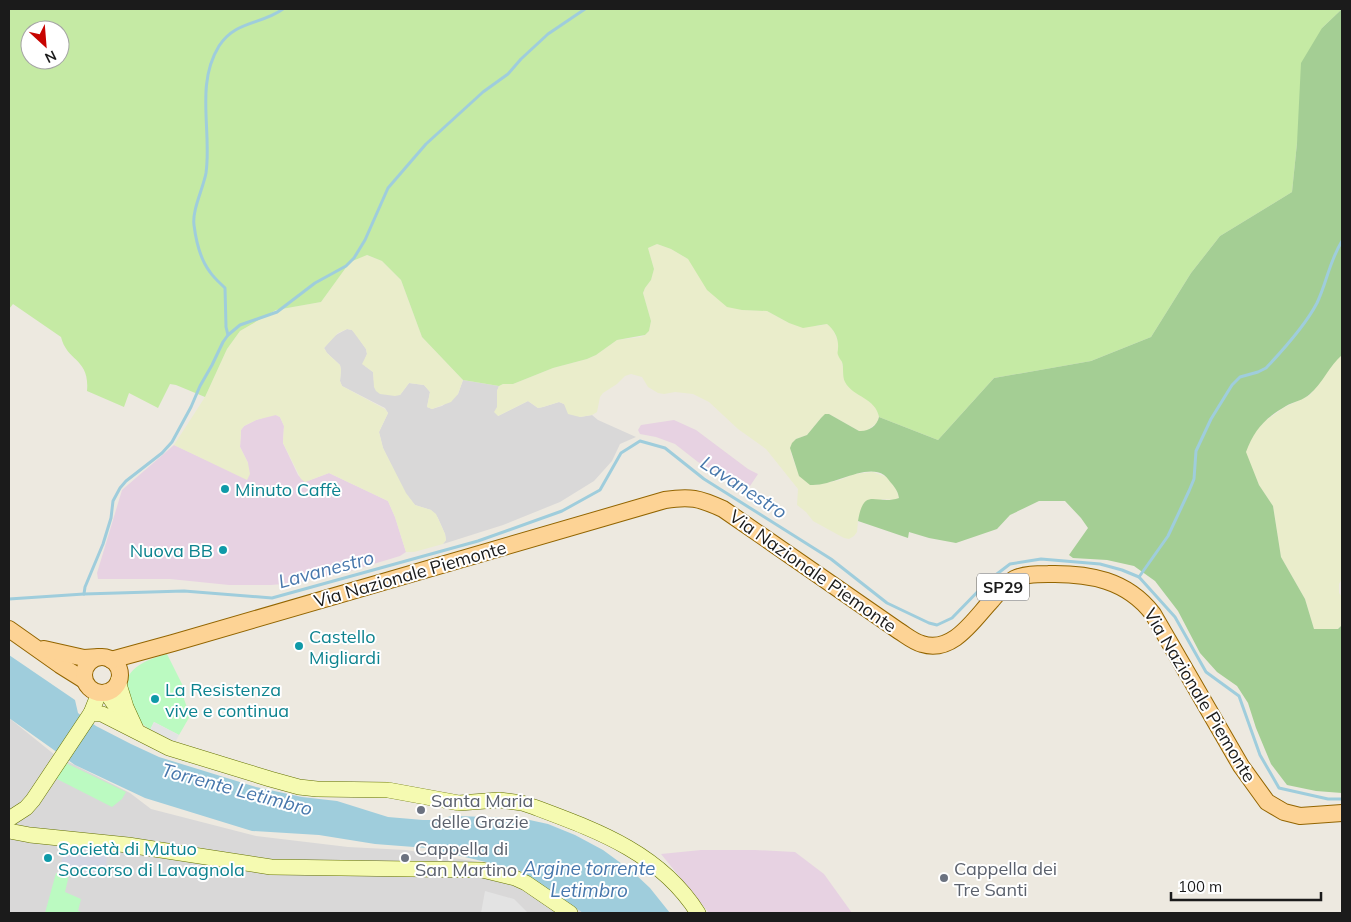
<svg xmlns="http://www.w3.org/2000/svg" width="1351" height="922" font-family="Mulish,sans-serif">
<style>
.residential{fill:#d9d8d8}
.industrial{fill:#e7d2e2}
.farmland{fill:#eaedcb}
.grass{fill:#c5eaa4;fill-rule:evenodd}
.forest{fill:#a4ce94}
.park{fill:#bbfac1}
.parking{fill:#e3e3e3}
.plaza{fill:#d5d5e3}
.water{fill:#9fcddc}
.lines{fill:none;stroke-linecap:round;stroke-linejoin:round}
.stream{stroke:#9fcddc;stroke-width:3}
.secondary-casing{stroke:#647202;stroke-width:16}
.primary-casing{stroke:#936500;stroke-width:18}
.secondary{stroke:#f5fab1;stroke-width:15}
.primary{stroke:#fdd395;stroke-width:16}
.culture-dot{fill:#0f9aa8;stroke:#fff;stroke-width:2}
.worship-dot{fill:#6b7280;stroke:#fff;stroke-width:2}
.labels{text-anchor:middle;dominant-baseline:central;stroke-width:4;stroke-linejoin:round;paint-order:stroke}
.shield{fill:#fff;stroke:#5f5f5f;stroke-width:1}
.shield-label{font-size:16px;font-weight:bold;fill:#1b1b1b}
.culture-label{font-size:18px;fill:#0d838f;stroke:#fff;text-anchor:start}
.street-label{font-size:18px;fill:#1b1b1b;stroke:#fff}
.worship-label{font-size:18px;fill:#5b616d;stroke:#fff;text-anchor:start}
.water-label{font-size:19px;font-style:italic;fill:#4777ac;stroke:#fff}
</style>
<rect width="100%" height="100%" fill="#ede9e0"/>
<g class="residential">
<polygon points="347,329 352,330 355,333 366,349 367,354 365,359 365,366 373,372 374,382 400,395 409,383 424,385 430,392 427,407 432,409 442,406 458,394 463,380 499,386 497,391 498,416 528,401 538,408 543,407 559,402 564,404 580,417 592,415 598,420 636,437 620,444 612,461 594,481 560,502 503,525 443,544 446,540 445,534 438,518 431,510 415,505 405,493 383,448 379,432 388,413 385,408 342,386 340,381 341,370 340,365 327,353 324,348 334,336"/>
<polygon points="9,718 55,755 130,793 151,809 256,836 348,847 406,850 484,863 519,870 583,913 9,913"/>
</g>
<g class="industrial">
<polygon points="271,415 276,415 280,417 284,426 283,443 298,475 305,482 329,473 388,501 395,517 406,552 400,556 347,572 295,583 271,585 229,585 170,579 98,579 97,573 122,490 174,445 247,479 248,463 240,447 241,430 244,426 256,420"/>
<polygon points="674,420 696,430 748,469 758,474 746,492 722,475 698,462 675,444 656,437 640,434 638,430 641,425"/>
<polygon points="701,850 755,850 795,852 824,874 852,913 709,913 661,854"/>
</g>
<g class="farmland">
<polygon points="657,244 671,249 688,259 742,310 767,311 789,323 818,326 827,324 831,327 836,336 839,346 838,354 842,362 845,382 876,407 879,417 878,422 865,432 859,431 829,414 821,418 807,435 796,439 791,453 796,467 815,485 840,480 854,474 873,472 887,477 896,489 899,498 894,500 882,499 858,521 857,532 854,536 849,539 844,538 813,521 806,512 797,505 798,489 766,449 738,429 709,402 693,394 675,392 664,394 658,393 648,387 642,377 631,374 625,376 617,384 603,393 600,397 597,412 592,415 580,417 568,414 564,404 559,402 543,407 538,408 528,401 498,416 494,412 497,407 497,391 499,386 503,384 513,384 553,368 587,359 596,355 617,340 641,337 645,335 649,331 651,321 643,293 645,288 651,280 654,269 648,248"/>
<polygon points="366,255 382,261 401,280 422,337 463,380 458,394 451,402 432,409 427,407 430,392 424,385 409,383 400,395 395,396 380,394 376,391 374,387 373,372 362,364 367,354 366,349 352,330 347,329 338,333 324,348 327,353 340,365 341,370 340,381 342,386 385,409 388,413 379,432 383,448 406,493 415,505 431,510 436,514 445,534 446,540 443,544 414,552 406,552 395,517 388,501 329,473 305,482 301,479 283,443 284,426 280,417 276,415 256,420 244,426 241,430 240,447 248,463 250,474 247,480 174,445 205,397 227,349 240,331 276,310 321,302 350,262"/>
<polygon points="1342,355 1342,579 1339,584 1339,593 1342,597 1342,625 1338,629 1314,629 1305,599 1281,557 1273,506 1259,485 1245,452 1253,434 1265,421 1285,407 1310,395 1336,360"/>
</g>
<path class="grass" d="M9 9H1342L1322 28 1297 143 1292 192 1220 236 1191 273 1151 337 1091 361 994 378 938 440 879 417C876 398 853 397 845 382 842 376 844 368 842 362 841 360 839 358 838 355 837 352 838 352 838 348 839 339 834 329 827 324L803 328 789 323 767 311 742 310 727 307 707 290 688 259 671 249 657 244 648 248 654 269 651 280 645 288 643 293 651 321 649 331 645 335 617 340 596 355 587 359 553 368 513 384H503L499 386 463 380 422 337 401 280 382 261 367 255 350 262 321 302 276 310 240 331 227 349 205 397 176 385 170 384 158 408 129 393 124 407 87 391C90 358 67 362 61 337L13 304 9 309ZM30 30H60V60H30Z"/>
<path class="forest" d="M1342 9V355C1329 366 1323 383 1310 394 1304 400 1293 402 1286 406 1265 418 1254 430 1246 452L1259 485 1273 506 1281 557 1305 599 1314 629H1338L1342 625V793L1316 791 1287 785 1271 764 1256 728 1248 703 1237 686 1217 672 1200 653 1178 611 1155 581 1134 566 1107 560 1073 558 1069 555 1088 528 1081 518 1065 501H1039L1010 515 997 529 956 543 929 538 909 532 908 538 858 521C864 485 876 506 899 498 898 492 896 489 892 484 889 481 888 478 884 475 865 463 833 487 810 485L799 476 790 448 792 443 796 439 807 435 821 418 825 414H829L859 431C868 432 877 426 879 417L938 440 994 378 1091 361 1151 337 1191 273 1220 236 1292 192 1297 143 1301 63 1322 28Z"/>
<g class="park">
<path d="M167 654 185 690 184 699 190 716 179 735 154 722 150 730 140 722C136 712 130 701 127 690 122 668 151 658 167 654Z"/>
<polygon points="64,762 126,792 122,799 112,807 55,778"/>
<polygon points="60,869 70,871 65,892 81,899 78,911 85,913 45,913 56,873 59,874"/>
</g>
<g class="parking">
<polygon points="154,722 179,735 175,743 150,730"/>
<polygon points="485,891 514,899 528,913 481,913"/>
</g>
<polygon class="plaza" points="67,843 107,847 106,871 104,875 98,878 61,864"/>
<polygon class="water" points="9,655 75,700 78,713 96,726 131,744 159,757 256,787 302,797 337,801 388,817 423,820 435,820 452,816 490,817 525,819 548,824 575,835 603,850 633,872 650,888 670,913 583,913 519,870 427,848 375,844 319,835 252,831 145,798 75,765 9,718"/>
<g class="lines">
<g class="stream">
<path d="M228 335 226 327 225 288C220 283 214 278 210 272 200 259 196 241 194 225 192 210 203 189 206 173 212 131 195 85 219 46 236 20 261 25 283 9"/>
<path d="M1139 577 1168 536 1189 491 1194 479 1196 451 1211 419 1232 385 1240 377 1258 372 1266 368C1284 349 1305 326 1317 303 1327 282 1329 262 1342 241"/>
<polyline points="84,594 85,587 103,544 111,518 113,501 120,488 126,481 162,453 172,442 191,407 200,386 212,365 223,342 228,335 240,325 277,312 315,283 346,266 354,258 365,240 388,188 426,144 483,92 508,74 521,59 548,34 585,9"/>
<polyline points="9,599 84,594 184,591 272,598 478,541 562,511 600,490 621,453 640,441 665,448 704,479 831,559 887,603 929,623 937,625 952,618 989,580 1010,564 1041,559 1100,564 1122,570 1139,577 1175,617 1206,672 1239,696 1260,755 1279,788 1328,799 1342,799"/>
</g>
<g class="secondary-casing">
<g id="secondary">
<polyline points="118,681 126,707 137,731"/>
<polyline points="106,692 125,720"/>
<path d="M91 713 102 714 169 748 270 779 299 787 317 789 388 790 459 803 499 800 522 803 534 807C598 831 660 853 698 913"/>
<polyline points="9,819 26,808 33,800 91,713 99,693"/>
<polyline points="9,831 30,835 128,845 271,867 482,870 515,878 526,883 570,913"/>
</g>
</g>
<g class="primary-casing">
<g id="primary">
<polyline points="9,629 60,665 84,680"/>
<polyline points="44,649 84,658 99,657"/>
<circle cx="102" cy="675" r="18"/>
<path d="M111 660 173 643 665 500C690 496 699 498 723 509L899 631C907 636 914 642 922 644 953 654 974 619 992 600 998 593 1005 584 1014 579 1024 574 1037 574 1048 574 1089 573 1127 580 1153 614L1241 766 1267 802 1284 812 1300 816 1342 813"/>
</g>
</g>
<use href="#secondary" class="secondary"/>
<use href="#primary" class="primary"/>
</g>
<g class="culture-dot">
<circle cx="225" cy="489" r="5"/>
<circle cx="223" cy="550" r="5"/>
<circle cx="299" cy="646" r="5"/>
<circle cx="155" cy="699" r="5"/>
<circle cx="48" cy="858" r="5"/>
</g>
<g class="worship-dot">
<circle cx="421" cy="810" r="5"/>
<circle cx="405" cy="858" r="5"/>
<circle cx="944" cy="878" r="5"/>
</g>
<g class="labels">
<rect class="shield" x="977" y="573.5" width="52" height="27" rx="4"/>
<g class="shield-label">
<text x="1003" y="587">SP29</text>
</g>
<g class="culture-label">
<text x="235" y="489">Minuto Caffè</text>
<text x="213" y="550" text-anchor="end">Nuova BB</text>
<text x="309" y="636">Castello<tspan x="309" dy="21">Migliardi</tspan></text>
<text x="165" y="689">La Resistenza<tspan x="165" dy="21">vive e continua</tspan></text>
<text x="58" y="848">Società di Mutuo<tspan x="58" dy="21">Soccorso di Lavagnola</tspan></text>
</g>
<g class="street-label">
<text transform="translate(813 571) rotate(35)">Via Nazionale Piemonte</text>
<text transform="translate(410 574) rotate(-16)">Via Nazionale Piemonte</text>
<text transform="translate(1200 695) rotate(59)">Via Nazionale Piemonte</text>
</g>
<g class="worship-label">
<text x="431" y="800">Santa Maria<tspan x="431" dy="21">delle Grazie</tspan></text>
<text x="415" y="848">Cappella di<tspan x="415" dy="21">San Martino</tspan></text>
<text x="954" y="868">Cappella dei<tspan x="954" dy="21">Tre Santi</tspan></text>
</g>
<g class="water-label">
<text transform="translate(744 487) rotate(33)">Lavanestro</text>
<text transform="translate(326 569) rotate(-15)">Lavanestro</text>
<text transform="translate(237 789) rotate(15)">Torrente Letimbro</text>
<text x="589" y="868">Argine torrente<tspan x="589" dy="22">Letimbro</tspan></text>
</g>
</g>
<rect width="1351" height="922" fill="none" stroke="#1b1b1b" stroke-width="20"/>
<g transform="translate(45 45) rotate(154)"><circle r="24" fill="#ffffff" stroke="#a4a4a4"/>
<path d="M0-4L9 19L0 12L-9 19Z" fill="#c70400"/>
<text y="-8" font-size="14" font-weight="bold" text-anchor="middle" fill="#1b1b1b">N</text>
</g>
<path d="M1171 892v8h150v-8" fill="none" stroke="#1b1b1b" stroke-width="2.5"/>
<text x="1178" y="892" font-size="15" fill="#1b1b1b" stroke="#ffffff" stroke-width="4" paint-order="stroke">100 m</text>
</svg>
